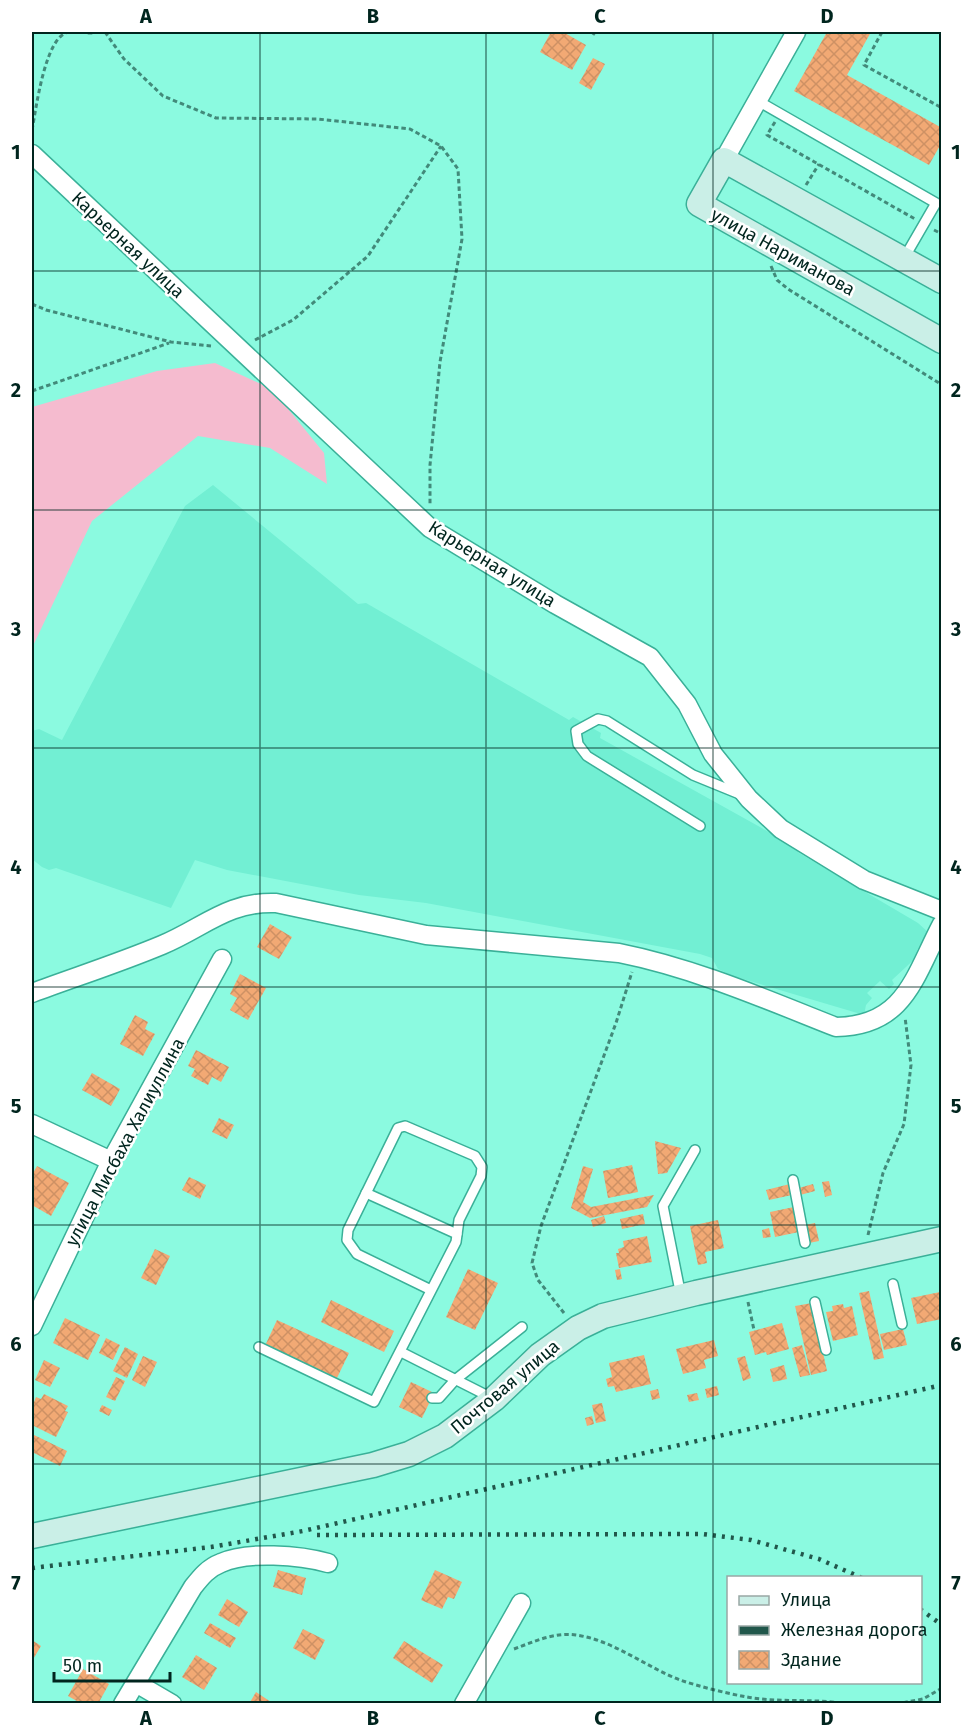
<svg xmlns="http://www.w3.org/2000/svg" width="973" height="1735" font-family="'Fira Sans',sans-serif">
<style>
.built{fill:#72efd3}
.grass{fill:#f5bbcf}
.building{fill:url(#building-cross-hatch)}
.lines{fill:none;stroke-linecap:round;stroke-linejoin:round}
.lane-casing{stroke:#3ab098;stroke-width:12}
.street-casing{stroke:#3ab098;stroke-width:21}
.secondary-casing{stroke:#3ab098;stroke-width:27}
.path{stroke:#428a7a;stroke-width:3;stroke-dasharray:4.5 3;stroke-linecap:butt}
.lane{stroke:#fff;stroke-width:9}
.street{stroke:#fff;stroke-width:18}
.secondary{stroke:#caefe7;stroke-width:24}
.rail{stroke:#21574b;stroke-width:4.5;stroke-dasharray:3 6;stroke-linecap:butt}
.grid{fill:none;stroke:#00251e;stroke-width:1.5;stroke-opacity:0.55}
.labels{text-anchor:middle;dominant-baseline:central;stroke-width:5;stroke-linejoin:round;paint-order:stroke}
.street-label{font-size:18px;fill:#00251e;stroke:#fff}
.neatline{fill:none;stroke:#00251e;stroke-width:2}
.grid-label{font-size:20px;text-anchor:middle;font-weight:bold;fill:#00251e}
</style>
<defs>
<pattern id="building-cross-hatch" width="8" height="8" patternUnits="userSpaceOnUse" patternTransform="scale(1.5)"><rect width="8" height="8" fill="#f2a974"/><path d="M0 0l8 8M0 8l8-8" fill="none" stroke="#ce9164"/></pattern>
</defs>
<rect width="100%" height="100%" fill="#8bfae0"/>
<polygon class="built" points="213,485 358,604 366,603 569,720 573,717 601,733 600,738 794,846 799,853 918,923 929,933 922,945 917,950 920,954 892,980 894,984 889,989 880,981 867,993 872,998 866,1005 864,1015 733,976 718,969 712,958 700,954 426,903 359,895 227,870 195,860 171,908 56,868 49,870 42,867 32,859 32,731 39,729 62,740 185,506"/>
<polygon class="grass" points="215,363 272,389 324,453 327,484 270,448 198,436 92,521 32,648 32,407 157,371"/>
<g class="building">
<polygon points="551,32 563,32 586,45 572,70 540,52"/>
<polygon points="827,32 871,32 847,75 942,128 942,142 929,165 794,91"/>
<polygon points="593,58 605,64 591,90 579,83"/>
<polygon points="270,924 292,937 279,959 257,947"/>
<polygon points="240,974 266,988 248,1020 230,1010 237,998 230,994"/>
<polygon points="135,1015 148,1022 145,1029 155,1034 143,1056 120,1044"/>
<polygon points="196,1050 229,1067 221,1082 212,1077 208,1085 191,1076 195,1069 188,1066"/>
<polygon points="92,1073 120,1089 111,1106 82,1090"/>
<polygon points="219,1118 234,1125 227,1139 212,1132"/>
<polygon points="655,1141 681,1148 667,1173 658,1174"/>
<polygon points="632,1165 638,1192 608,1198 603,1171"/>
<polygon points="37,1166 69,1183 51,1216 32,1205 32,1175"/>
<polygon points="583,1166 593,1169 583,1202 591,1207 654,1195 647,1207 590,1218 571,1208"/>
<polygon points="189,1177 206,1185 200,1199 182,1190"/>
<polygon points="829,1181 832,1195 825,1197 822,1182"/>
<polygon points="790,1184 792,1195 769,1200 766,1190"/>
<polygon points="813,1184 815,1191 800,1195 799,1188"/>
<polygon points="794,1207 799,1232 775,1237 770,1212"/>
<polygon points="643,1214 645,1224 622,1229 620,1219"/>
<polygon points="604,1216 606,1223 593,1227 591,1220"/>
<polygon points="718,1220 724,1248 705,1252 707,1263 698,1265 690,1226"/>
<polygon points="815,1223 819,1241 809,1243 805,1225"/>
<polygon points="769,1228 771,1237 763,1238 762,1230"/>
<polygon points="647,1236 652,1262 619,1268 616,1253 619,1253 618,1249 624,1247 623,1241"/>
<polygon points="155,1249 170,1256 156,1285 141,1278"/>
<polygon points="468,1269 498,1283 475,1330 446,1317"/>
<polygon points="620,1269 622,1279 617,1280 615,1270"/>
<polygon points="869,1291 884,1358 874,1360 859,1293"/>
<polygon points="940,1292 942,1319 917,1324 911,1298"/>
<polygon points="331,1300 394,1331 384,1352 321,1322"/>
<polygon points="812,1303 827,1371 811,1375 795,1306"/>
<polygon points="843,1304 844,1308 852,1306 858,1335 833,1341 826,1312 833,1311 832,1306"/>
<polygon points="65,1318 100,1335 88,1360 53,1343"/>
<polygon points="277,1320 349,1353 336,1380 264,1348"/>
<polygon points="782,1323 789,1349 767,1355 766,1352 755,1355 749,1332"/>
<polygon points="903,1329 907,1345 884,1350 880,1334"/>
<polygon points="106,1338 120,1345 113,1360 99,1353"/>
<polygon points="714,1340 718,1356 704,1360 706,1368 683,1374 676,1349"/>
<polygon points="802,1345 810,1375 800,1377 792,1348"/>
<polygon points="125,1347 138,1354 127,1378 113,1371"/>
<polygon points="644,1355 651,1384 616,1392 614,1386 608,1387 606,1379 612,1377 609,1363"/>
<polygon points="143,1356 157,1362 145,1387 132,1380"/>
<polygon points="745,1356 751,1378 743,1381 737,1358"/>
<polygon points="44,1360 60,1368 50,1387 35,1380"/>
<polygon points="784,1365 787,1379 773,1382 770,1369"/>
<polygon points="116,1377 125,1381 115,1401 106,1397"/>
<polygon points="411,1382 434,1393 422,1418 399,1407"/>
<polygon points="717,1386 719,1395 707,1398 705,1389"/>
<polygon points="658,1389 660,1398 652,1400 650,1391"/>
<polygon points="697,1393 699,1400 689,1402 687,1395"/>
<polygon points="44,1394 68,1406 65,1411 68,1412 56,1437 32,1425 32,1407 36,1397 41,1399"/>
<polygon points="602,1403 606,1421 596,1423 592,1405"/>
<polygon points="102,1405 112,1410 109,1416 99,1411"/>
<polygon points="592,1416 594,1424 587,1426 585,1418"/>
<polygon points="32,1434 67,1451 60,1466 32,1452"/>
<polygon points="278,1570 306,1578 302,1595 273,1587"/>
<polygon points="435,1570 462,1582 454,1599 448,1597 442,1609 421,1600"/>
<polygon points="227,1599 248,1612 239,1627 218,1615"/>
<polygon points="210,1623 236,1638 230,1648 204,1633"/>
<polygon points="303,1629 325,1640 315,1660 293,1648"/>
<polygon points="32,1640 41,1646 32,1661"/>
<polygon points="404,1641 443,1665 432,1683 393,1658"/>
<polygon points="196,1655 217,1668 204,1690 182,1677"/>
<polygon points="83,1669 109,1684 98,1704 82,1704 68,1696"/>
<polygon points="256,1692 274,1704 249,1704"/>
</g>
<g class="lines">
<g class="lane-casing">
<g id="lane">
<polyline points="758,101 936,203 903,260"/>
<polyline points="700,826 587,756 578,744 576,731 598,719 607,721 693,775 742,795"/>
<polyline points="793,1180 805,1243"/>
<polyline points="366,1193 457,1234"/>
<polyline points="893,1284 902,1324"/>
<polyline points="681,1296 663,1206 695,1150"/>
<polyline points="815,1302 826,1350"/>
<polyline points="259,1347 374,1402 456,1242 459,1220 481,1176 482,1167 475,1156 405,1126 398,1128 348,1230 347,1240 357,1254 431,1290"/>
<polyline points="401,1352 492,1398"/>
<polyline points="432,1398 439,1398 455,1380 522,1327"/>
</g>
</g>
<g class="street-casing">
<g id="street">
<polyline points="32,154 430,528 555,604 650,657 687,704 713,754 749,799 781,829 864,880 942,911"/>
<polyline points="724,160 796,32"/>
<path d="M32 993C75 977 119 963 162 945 203 928 228 901 276 903L426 935 619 953C694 968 765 999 836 1027 905 1026 914 977 942 924"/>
<polyline points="32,1124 111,1161"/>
<polyline points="32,1326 111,1161 222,959"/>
<polyline points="136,1683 172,1704"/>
<path d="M123 1704 193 1587C201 1577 208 1568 221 1563 247 1551 300 1555 328 1563"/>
<polyline points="464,1704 521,1603"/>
</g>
</g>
<g class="secondary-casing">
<g id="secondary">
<polyline points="942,281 724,160 699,204 942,341"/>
<polyline points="32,1536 373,1465 409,1454 445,1436 494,1399 540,1355 578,1328 603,1316 696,1293 942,1239"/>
</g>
</g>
<g class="path">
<polyline points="105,32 124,59 163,96 216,118 318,119 410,129 441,146 458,169 462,239 440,362 430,465 430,505"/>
<polyline points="882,32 864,65 942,108"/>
<polyline points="593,35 595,32"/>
<polyline points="775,122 767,135 915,219"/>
<path d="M32 130C36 110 45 35 69 32 79 30 87 35 97 32"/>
<polyline points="806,185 819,164"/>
<polyline points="934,230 942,234"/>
<polyline points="771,266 777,280 788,289 939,383"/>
<polyline points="32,304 46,310 171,342 211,346"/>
<polyline points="255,340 293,320 368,256 441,146"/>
<polyline points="32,391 169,343"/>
<polyline points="868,1235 883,1173 904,1124 911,1065 905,1017"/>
<polyline points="748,1302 754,1330"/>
<polyline points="564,1313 538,1280 532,1263 541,1226 616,1023 632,972"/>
<path d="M514 1649C533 1642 554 1632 576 1635 613 1640 646 1667 680 1680 701 1687 725 1693 747 1697 780 1703 813 1698 846 1704"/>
<polyline points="896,1704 923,1699 942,1688"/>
</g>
<use href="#lane" class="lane"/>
<use href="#street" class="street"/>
<use href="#secondary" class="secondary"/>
<g class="rail">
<polyline points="317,1535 702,1534 751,1540 819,1559 862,1578"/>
<polyline points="32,1568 211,1547 303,1531 942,1385"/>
<polyline points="920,1609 942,1625"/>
</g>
</g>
<path class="grid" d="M260 32V1704M486 32V1704M713 32V1704M32 271H942M32 510H942M32 748H942M32 987H942M32 1225H942M32 1464H942"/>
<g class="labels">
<g class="street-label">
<text transform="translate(128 245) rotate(43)">Карьерная улица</text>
<text transform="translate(783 252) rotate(29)">улица Нариманова</text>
<text transform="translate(492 564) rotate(32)">Карьерная улица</text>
<text transform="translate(125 1142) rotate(-62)">улица Мисбаха Халиуллина</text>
<text transform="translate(505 1387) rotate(-40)">Почтовая улица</text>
</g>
</g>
<rect width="973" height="1735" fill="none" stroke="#ffffff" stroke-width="66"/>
<rect x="727" y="1576" width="195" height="108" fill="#ffffff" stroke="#99a8a5" stroke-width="1.5"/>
<rect x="739" y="1596" width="30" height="9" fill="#caefe7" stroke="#99a8a5" stroke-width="1.5"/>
<text x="781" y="1606" font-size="18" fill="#00251e">Улица</text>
<rect x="739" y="1626" width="30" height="9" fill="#21574b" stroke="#99a8a5" stroke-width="1.5"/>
<text x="781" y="1636" font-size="18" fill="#00251e">Железная дорога</text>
<rect x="739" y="1651" width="30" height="18" fill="url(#building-cross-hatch)" stroke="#99a8a5" stroke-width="1.5"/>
<text x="781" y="1666" font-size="18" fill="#00251e">Здание</text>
<path d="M54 1672v9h116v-9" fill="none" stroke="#00251e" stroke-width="3"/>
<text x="63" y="1672" font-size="18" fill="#00251e" stroke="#ffffff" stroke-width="4.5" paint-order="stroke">50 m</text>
<rect x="33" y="33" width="907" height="1669" class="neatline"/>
<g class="grid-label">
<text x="146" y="23">A</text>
<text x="373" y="23">B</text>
<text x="600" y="23">C</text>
<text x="827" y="23">D</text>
<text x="16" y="159">1</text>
<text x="956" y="159">1</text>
<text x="16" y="397">2</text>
<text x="956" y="397">2</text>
<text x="16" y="636">3</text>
<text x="956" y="636">3</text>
<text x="16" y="874">4</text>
<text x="956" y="874">4</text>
<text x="16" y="1113">5</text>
<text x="956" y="1113">5</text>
<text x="16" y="1351">6</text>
<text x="956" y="1351">6</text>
<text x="16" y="1590">7</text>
<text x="956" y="1590">7</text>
<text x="146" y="1725">A</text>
<text x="373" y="1725">B</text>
<text x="600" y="1725">C</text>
<text x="827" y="1725">D</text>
</g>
</svg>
